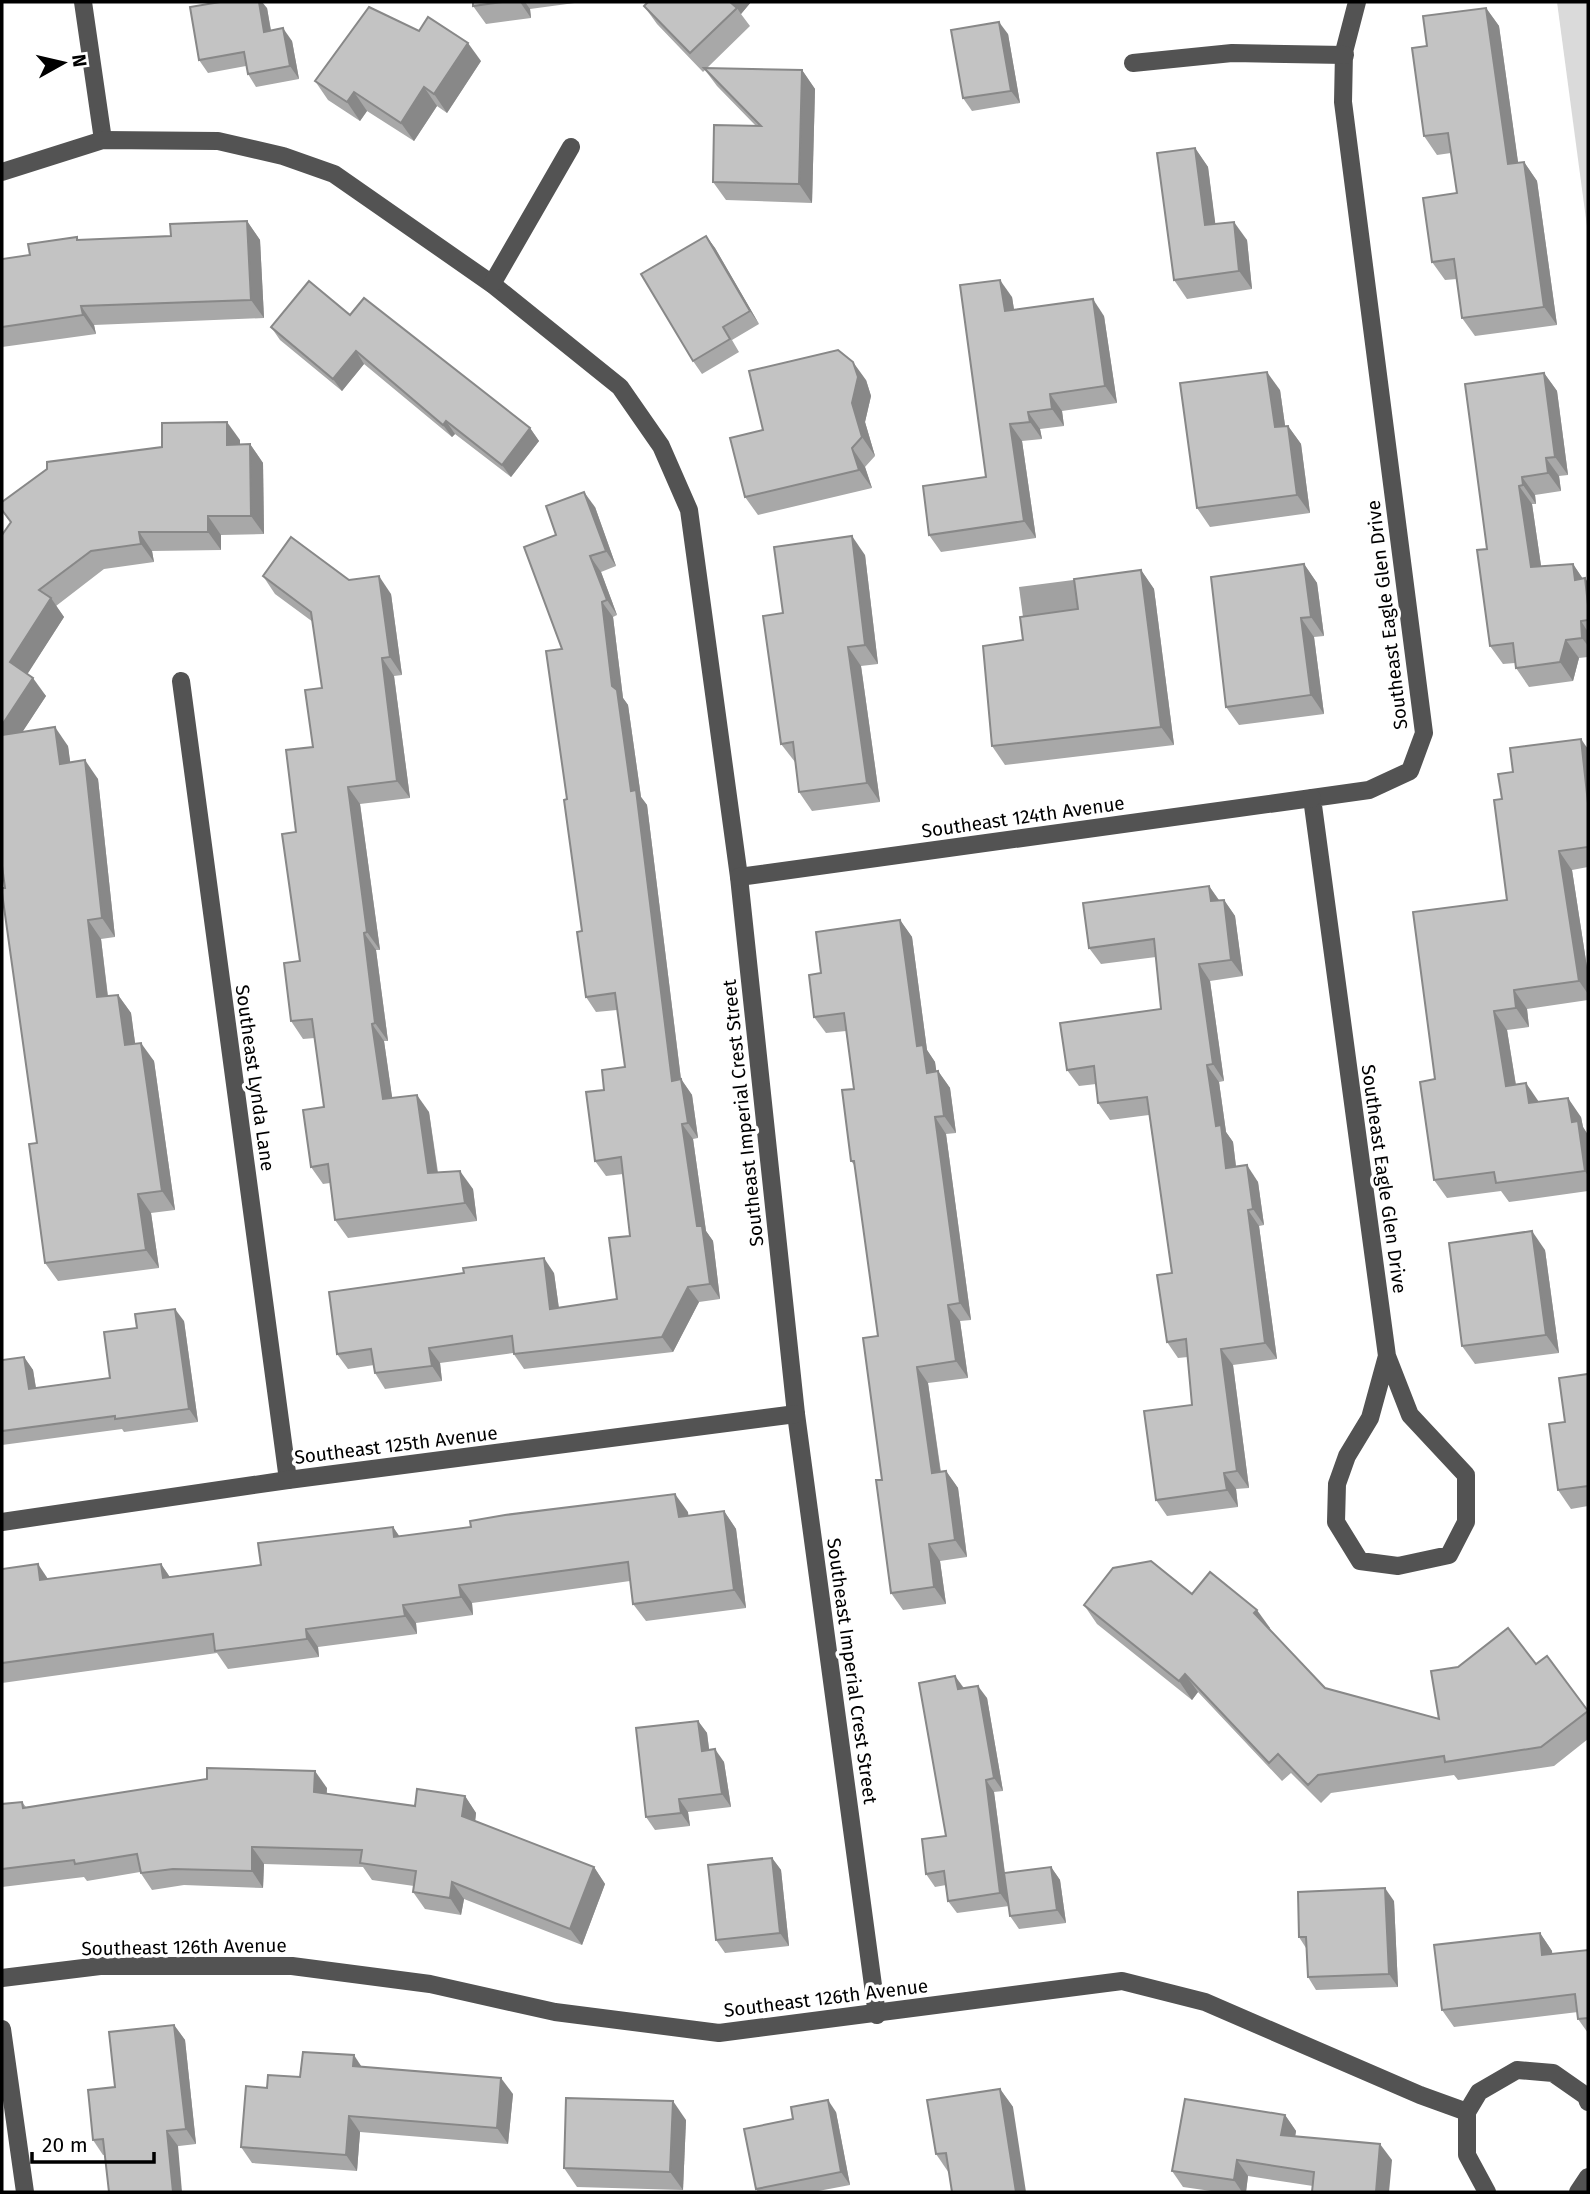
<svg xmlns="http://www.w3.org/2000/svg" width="1590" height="2194" font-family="'Fira Sans',sans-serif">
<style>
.green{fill:#dadada}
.water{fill:#a1a1a1}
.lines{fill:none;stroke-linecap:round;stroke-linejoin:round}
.minor{stroke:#535353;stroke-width:18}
.wall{fill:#a8a8a8}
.shaded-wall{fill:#888}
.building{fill:#c3c3c3;stroke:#888;stroke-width:2}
.labels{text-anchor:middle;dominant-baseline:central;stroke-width:7;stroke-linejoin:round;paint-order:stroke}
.street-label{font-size:19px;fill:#000;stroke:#fff}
</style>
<rect width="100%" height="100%" fill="#fff"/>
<polygon class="green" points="1557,2 1588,2 1588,234"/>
<polygon class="water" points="1081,579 1085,609 1023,617 1019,587"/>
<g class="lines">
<g class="minor">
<polyline points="83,2 103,140"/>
<polyline points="1357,2 1344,52 1343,102 1424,733 1410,771 1369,790 1312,798 1387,1356 1410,1415 1466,1475 1466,1522 1449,1555 1398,1566 1360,1561 1336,1522 1337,1484 1347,1456 1370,1418 1387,1356"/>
<polyline points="1133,63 1232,53 1345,55"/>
<polyline points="2,172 103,140 218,141 283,156 334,174 492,284 620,387 661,446 689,510 739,877 796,1414 877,2015"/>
<polyline points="492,284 571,147"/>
<polyline points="181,681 288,1480"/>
<polyline points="739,877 1312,798"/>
<polyline points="2,1522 288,1480 796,1414"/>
<polyline points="2,1978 100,1966 292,1966 430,1984 555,2012 719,2033 1122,1981 1205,2002 1420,2095 1467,2112"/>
<polyline points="2,2029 25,2192"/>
<polyline points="1487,2192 1467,2155 1467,2112 1479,2092 1517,2070 1553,2073 1586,2096 1588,2102"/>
<polyline points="1578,2192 1588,2177"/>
</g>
</g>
<g class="wall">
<polygon points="473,2 582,2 530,9 531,18 486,24 473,6"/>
<polygon points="648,2 751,2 741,14 750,26 707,68 802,70 815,89 812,203 726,200 713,182 756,126 717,86 705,70 703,72 657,24 644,6"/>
<polygon points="267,8 271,30 292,41 299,79 256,87 248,74 246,66 208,73 199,60"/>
<polygon points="1486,8 1499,26 1518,163 1524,162 1537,181 1557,325 1475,336 1462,318 1457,279 1445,280 1432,262 1457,193 1451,153 1437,155 1424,136 1427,46"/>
<polygon points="1008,34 1020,103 972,111 963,98"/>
<polygon points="481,61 447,113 437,106 414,141 367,111 360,121 328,100 315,81"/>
<polygon points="1195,148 1208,167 1215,224 1247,240 1252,289 1187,299 1174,280"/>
<polygon points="247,221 260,240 264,318 94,325 96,334 2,347 2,259 30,255 77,237 79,240 171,236"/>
<polygon points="706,236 715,248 759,324 732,340 739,352 702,374 693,361"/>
<polygon points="1012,297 1014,310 1104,316 1117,403 1062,411 1064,426 1040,429 1042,439 1022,441 1036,538 941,552 929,535 986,477"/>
<polygon points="350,315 530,428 539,441 511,477 455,434 452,437 364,364 342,391 280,340 271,327"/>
<polygon points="1544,373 1557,391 1568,475 1559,476 1561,491 1535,495 1536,504 1532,504 1541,566 1573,564 1583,579 1585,578 1588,583 1588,657 1579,658 1573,681 1529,687 1516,668 1515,663 1503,664 1490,646 1487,549"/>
<polygon points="866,380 871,396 865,422 875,456 865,467 872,488 758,515 745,497 763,430"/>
<polygon points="1280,390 1285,426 1288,426 1301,444 1310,513 1210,527 1197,508"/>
<polygon points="240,440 240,445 250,444 263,463 264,534 221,535 221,550 152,551 154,562 104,569 56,606 64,617 27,674 46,696 22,732 68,746 70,762 98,779 115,937 101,939 108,996 118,995 131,1013 135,1044 154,1061 175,1210 151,1213 159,1268 58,1281 45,1263 37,1143 5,888 10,522 2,511"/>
<polygon points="595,507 616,566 601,572 617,615 613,617 623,698 628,705 641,797 647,805 681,1079 692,1095 698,1138 693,1139 706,1231 713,1241 720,1299 699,1302 673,1352 524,1369 513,1353 440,1363 442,1381 385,1389 375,1373 374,1365 348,1369 337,1354 554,1273 559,1308 617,1299 630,1236 623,1174 606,1176 595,1161 604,1090 625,1067 617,1010 596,1012 586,997 582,931 567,799 562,649 556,535"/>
<polygon points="865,555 878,664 861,666 880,802 812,811 799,792 795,762 781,744 783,613"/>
<polygon points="1304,564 1317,583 1324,636 1314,637 1324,714 1239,725 1226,707"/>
<polygon points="1141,570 1154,589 1174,745 1005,765 992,746 1023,640 1078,609"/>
<polygon points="263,576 349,580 391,594 402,675 394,676 410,798 360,804 380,950 376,950 388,1041 384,1041 392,1098 429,1112 438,1172 473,1189 477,1221 348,1238 335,1220 330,1183 323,1184 311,1167 324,1107 315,1038 303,1039 291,1021 300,961 296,832 313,747 322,688 313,622 275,594"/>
<polygon points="1588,749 1588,867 1572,870 1588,974 1588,1000 1527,1009 1529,1027 1507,1030 1516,1085 1539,1102 1581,1117 1583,1127 1588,1135 1588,1191 1509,1202 1501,1191 1447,1198 1434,1180 1435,1079 1507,900 1502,799"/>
<polygon points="1209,886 1219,900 1224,900 1235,916 1243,976 1210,981 1224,1081 1219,1082 1226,1132 1233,1142 1236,1166 1258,1182 1264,1225 1259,1226 1277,1359 1233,1365 1249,1488 1236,1489 1238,1507 1167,1516 1156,1500 1192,1405 1188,1357 1178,1358 1167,1342 1172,1273 1149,1115 1110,1120 1098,1103 1096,1084 1079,1086 1067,1070 1161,1009 1156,957 1101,964 1089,948"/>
<polygon points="900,920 912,937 927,1050 935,1062 936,1071 938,1071 950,1088 956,1133 946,1134 971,1320 960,1321 968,1378 928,1383 941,1472 946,1471 958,1488 967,1557 940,1561 946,1604 903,1610 891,1593 882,1480 878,1336 855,1166 851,1161 854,1089 846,1031 826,1033 814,1017"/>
<polygon points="1545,1250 1559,1353 1475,1364 1462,1346"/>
<polygon points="184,1321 198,1422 124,1432 122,1429 2,1445 2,1360 24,1357 33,1370 36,1388 110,1378"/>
<polygon points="1588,1374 1588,1506 1571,1509 1558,1490 1565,1422"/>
<polygon points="724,1511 736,1529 746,1608 646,1621 633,1604 630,1581 472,1603 473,1615 416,1623 417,1634 318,1647 319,1657 228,1669 217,1653 2,1683 2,1569 48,1579 161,1564 170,1577 261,1565 393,1527 400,1537 688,1512 688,1516"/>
<polygon points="1192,1594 1270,1628 1269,1629 1325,1688 1439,1719 1536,1664 1588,1710 1588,1739 1554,1766 1458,1780 1454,1775 1331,1793 1321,1803 1291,1773 1282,1781 1198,1692 1192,1700 1097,1624 1084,1605"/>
<polygon points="955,1676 964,1688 987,1698 1003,1791 994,1792 1005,1873 1051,1867 1060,1880 1066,1923 1019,1929 1010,1916 1009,1906 957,1913 948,1901 946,1885 935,1887 926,1874 946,1836"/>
<polygon points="698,1721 707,1733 709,1750 724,1762 731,1807 688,1812 690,1826 655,1830 646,1817"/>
<polygon points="327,1788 326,1794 415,1806 465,1796 476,1813 475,1821 594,1867 605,1884 582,1945 464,1899 461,1915 425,1909 413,1892 414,1886 372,1880 363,1867 264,1864 263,1888 184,1885 152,1890 140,1872 87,1881 84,1877 2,1887 2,1804 22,1802 26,1807"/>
<polygon points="772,1858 781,1870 789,1946 725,1953 716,1940"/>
<polygon points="1394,1901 1398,1987 1316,1990 1308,1977 1306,1948 1299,1937"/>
<polygon points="1540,1933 1552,1951 1552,1954 1588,1950 1588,2033 1578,2019 1578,2012 1454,2027 1442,2010"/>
<polygon points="174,2025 185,2040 196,2144 103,2155 93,2140 115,2087"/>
<polygon points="362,2067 513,2094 508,2144 360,2132 357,2171 252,2163 241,2147 267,2088 300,2077"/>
<polygon points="1000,2089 1013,2107 949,2173 936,2154"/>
<polygon points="836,2112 850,2185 813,2192 758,2192 756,2189 793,2119"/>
<polygon points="1285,2115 1296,2131 1295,2136 1392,2160 1313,2186 1248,2176 1246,2192 1218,2192 1183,2187 1172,2171"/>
<polygon points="686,2120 683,2190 577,2187 564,2168"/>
</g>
<g class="shaded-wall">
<polygon points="259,2 262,2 267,8 273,44 264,32"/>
<polygon points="520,2 525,2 530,9 531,18"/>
<polygon points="728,2 751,2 741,14 737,8"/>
<polygon points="1486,8 1499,26 1521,183 1508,164"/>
<polygon points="999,22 1008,34 1020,103 1011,91"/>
<polygon points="283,28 292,41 299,79 290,66"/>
<polygon points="468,43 481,61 447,113 434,94"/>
<polygon points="802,70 815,89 812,203 799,184"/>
<polygon points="424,87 437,106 414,141 401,123"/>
<polygon points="354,92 367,111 360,121 347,102"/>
<polygon points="1195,148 1208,167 1218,244 1205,225"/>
<polygon points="1524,162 1537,181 1557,325 1544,307"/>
<polygon points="247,221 260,240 264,318 251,300"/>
<polygon points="1234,222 1247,240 1252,289 1239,271"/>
<polygon points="706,236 715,248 759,324 750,311"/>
<polygon points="1000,280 1012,297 1017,328 1005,311"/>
<polygon points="1093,299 1104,316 1117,403 1105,386"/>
<polygon points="81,306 94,325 96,334 83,315"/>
<polygon points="356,351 364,364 342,391 333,379"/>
<polygon points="853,362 866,380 871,396 865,422 875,456 862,437 852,403"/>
<polygon points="1267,372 1280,390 1288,446 1275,427"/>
<polygon points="1544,373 1557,391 1568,475 1555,457"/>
<polygon points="1050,394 1062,411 1064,426 1052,409"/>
<polygon points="1028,412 1040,429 1042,439 1030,422"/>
<polygon points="446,421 455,434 452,437 443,425"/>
<polygon points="227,422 240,440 240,463 227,445"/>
<polygon points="1010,424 1022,441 1036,538 1024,521"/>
<polygon points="1288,426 1301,444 1310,513 1297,495"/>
<polygon points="530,428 539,441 511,477 502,465"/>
<polygon points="250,444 263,463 264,534 251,516"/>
<polygon points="852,448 865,467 872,488 859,470"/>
<polygon points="1546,458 1559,476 1561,491 1548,473"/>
<polygon points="1522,477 1535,495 1536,504 1523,485"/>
<polygon points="1519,486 1532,504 1544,586 1531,567"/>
<polygon points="584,492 595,507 616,566 606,551"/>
<polygon points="208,516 221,535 221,550 208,532"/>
<polygon points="139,532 152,551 154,562 141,544"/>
<polygon points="852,536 865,555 878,664 865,645"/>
<polygon points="590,556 601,572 617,615 607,600"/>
<polygon points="1304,564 1317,583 1324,636 1311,617"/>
<polygon points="1573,564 1585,582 1585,578 1588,583 1588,605 1575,580"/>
<polygon points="1141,570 1154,589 1174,745 1161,727"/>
<polygon points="379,576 391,594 402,675 390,657"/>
<polygon points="51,598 64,617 23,681 10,662"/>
<polygon points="602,602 613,617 623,698 628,705 641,797 647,805 683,1096 672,1081 631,791 612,686"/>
<polygon points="1301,618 1314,637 1324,714 1311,695"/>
<polygon points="1581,621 1588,632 1588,646 1582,638"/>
<polygon points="1566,640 1579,658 1573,681 1560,662"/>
<polygon points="848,647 861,666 880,802 867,783"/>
<polygon points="382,658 394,676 410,798 397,781"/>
<polygon points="33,678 46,696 10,751 2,739 2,725"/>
<polygon points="55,727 68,746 73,782 60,764"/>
<polygon points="1581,739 1588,749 1588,803"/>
<polygon points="85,760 98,779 115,937 102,918"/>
<polygon points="348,787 360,804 380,950 367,932"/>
<polygon points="1559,851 1572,870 1588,974 1588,994 1579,981"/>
<polygon points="1209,886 1220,902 1211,901"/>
<polygon points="1224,900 1235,916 1243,976 1231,960"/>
<polygon points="88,920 101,939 110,1016 97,997"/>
<polygon points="900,920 912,937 927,1050 935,1062 939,1089 927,1073 917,1046"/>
<polygon points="364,933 376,950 388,1041 375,1023"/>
<polygon points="1199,964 1210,981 1224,1081 1213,1064"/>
<polygon points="1514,990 1527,1009 1529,1027 1516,1008"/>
<polygon points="118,995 131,1013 138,1064 125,1045"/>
<polygon points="1494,1011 1507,1030 1519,1105 1506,1086"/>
<polygon points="372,1024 384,1041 395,1117 383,1099"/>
<polygon points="141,1043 154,1061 175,1210 162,1191"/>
<polygon points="1207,1065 1219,1082 1226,1132 1233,1142 1238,1184 1226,1168 1216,1126"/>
<polygon points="938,1071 950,1088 956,1133 944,1116"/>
<polygon points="681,1079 692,1095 698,1138 688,1123"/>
<polygon points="1526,1083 1539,1102 1529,1103"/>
<polygon points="417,1095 429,1112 440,1191 428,1173"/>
<polygon points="1568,1098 1581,1117 1583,1127 1588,1135 1588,1176 1585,1171 1572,1122"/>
<polygon points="935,1117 946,1134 971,1320 960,1303"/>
<polygon points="682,1124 693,1139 706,1231 713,1241 720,1299 710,1284 697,1226"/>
<polygon points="1247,1165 1258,1182 1264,1225 1253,1209"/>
<polygon points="460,1171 473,1189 477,1221 465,1203"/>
<polygon points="138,1194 151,1213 159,1268 146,1250"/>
<polygon points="1248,1210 1259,1226 1277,1359 1265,1343"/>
<polygon points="1532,1231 1545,1250 1559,1353 1546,1335"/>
<polygon points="544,1258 554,1273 561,1324 550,1309"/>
<polygon points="688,1287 699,1302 673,1352 662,1337"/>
<polygon points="948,1305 960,1321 968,1378 956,1361"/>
<polygon points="175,1309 184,1321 198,1422 189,1409"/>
<polygon points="429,1348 440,1363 442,1381 432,1366"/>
<polygon points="1221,1349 1233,1365 1249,1488 1237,1471"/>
<polygon points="24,1357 33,1370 38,1401 29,1389"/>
<polygon points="917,1367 928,1383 943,1490 932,1473"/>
<polygon points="946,1471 958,1488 967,1557 955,1540"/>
<polygon points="1224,1473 1236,1489 1238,1507 1227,1490"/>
<polygon points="675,1494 688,1512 691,1535 679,1517"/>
<polygon points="724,1511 736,1529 746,1608 734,1590"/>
<polygon points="393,1527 405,1545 394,1537"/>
<polygon points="929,1544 940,1561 946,1604 934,1587"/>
<polygon points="38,1564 50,1582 40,1580"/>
<polygon points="161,1564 173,1582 163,1578"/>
<polygon points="459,1585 472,1603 473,1615 461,1597"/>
<polygon points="403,1605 416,1623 417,1634 405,1616"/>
<polygon points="1257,1610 1270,1628 1267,1632 1254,1613"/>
<polygon points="306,1629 318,1647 319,1657 307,1639"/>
<polygon points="1185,1674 1198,1692 1192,1700 1179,1681"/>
<polygon points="955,1676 964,1689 958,1689"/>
<polygon points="978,1686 987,1698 1003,1791 994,1778"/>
<polygon points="698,1721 707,1733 711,1764 702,1751"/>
<polygon points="715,1749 724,1762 731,1807 722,1794"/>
<polygon points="315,1771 327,1788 326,1809 314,1792"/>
<polygon points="986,1780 994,1792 1009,1906 1000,1893"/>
<polygon points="465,1796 476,1813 474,1833 462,1816"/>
<polygon points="679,1799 688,1812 690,1826 681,1813"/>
<polygon points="252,1847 264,1864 263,1888 252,1871"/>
<polygon points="772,1858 781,1870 789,1946 780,1933"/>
<polygon points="594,1867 605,1884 582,1945 570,1929"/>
<polygon points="1051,1867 1060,1880 1066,1923 1057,1910"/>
<polygon points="452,1882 464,1899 461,1915 450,1898"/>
<polygon points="1385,1888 1394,1901 1398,1987 1389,1974"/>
<polygon points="1540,1933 1552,1951 1554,1972 1542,1955"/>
<polygon points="174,2025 185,2040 196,2144 186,2129"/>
<polygon points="354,2055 365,2072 353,2066"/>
<polygon points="501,2078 513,2094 508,2144 497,2128"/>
<polygon points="1000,2089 1013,2107 1026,2192 1016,2192"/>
<polygon points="828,2100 836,2112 850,2185 841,2172"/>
<polygon points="673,2101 686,2120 683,2190 670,2172"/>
<polygon points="1285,2115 1296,2131 1293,2151 1281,2135"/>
<polygon points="349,2116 360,2132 357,2171 346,2155"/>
<polygon points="167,2131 178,2146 182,2192 173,2192"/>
<polygon points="1380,2144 1392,2160 1389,2192 1376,2192"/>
<polygon points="1237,2160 1248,2176 1246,2192 1242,2192 1234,2180"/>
</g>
<g class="building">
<polygon points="220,2 259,2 264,32 283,28 290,66 248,74 244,52 199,60 190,7"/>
<polygon points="473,2 502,2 473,6"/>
<polygon points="648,2 730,2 737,8 690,53 644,6"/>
<polygon points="369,7 419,31 428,17 468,43 434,94 424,87 401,123 354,92 347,102 315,81"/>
<polygon points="1486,8 1508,164 1524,162 1544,307 1462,318 1454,259 1432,262 1423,198 1457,193 1448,133 1424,136 1412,48 1427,46 1423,16"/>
<polygon points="999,22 1011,91 963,98 951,30"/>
<polygon points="704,68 802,70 799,184 713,182 714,125 761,126"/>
<polygon points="1195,148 1205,225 1234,222 1239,271 1174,280 1157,153"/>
<polygon points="247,221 251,300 81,306 83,315 2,327 2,259 30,255 28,244 77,237 77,240 171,236 170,224"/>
<polygon points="706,236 750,311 723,327 730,339 693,361 641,274"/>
<polygon points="1000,280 1005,311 1093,299 1105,386 1050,394 1052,409 1028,412 1030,422 1010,424 1024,521 929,535 923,486 986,477 960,285"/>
<polygon points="309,281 350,315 364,298 530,428 502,465 446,421 443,425 356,351 333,379 271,327"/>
<polygon points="838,350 853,362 858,377 852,403 862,437 852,448 859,470 745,497 730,438 763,430 749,371"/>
<polygon points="1267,372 1275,427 1288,426 1297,495 1197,508 1180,383"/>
<polygon points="1544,373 1555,457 1546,458 1548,473 1522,477 1523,485 1519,486 1531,567 1573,564 1575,580 1585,578 1588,605 1588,620 1581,621 1582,638 1566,640 1560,662 1516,668 1513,643 1490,646 1477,550 1487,549 1465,384"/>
<polygon points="227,422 227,445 250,444 251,516 208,516 208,532 139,532 141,544 91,551 39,590 51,598 10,662 33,678 2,725 2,535 11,522 2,510 2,502 47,469 47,462 162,447 162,423"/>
<polygon points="584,492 606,551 590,556 607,600 602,602 612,686 617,690 631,791 636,790 672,1081 681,1079 688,1123 682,1124 697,1226 702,1226 710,1284 688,1287 662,1337 514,1354 512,1336 429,1348 432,1366 375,1373 371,1349 337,1354 329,1292 464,1273 463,1268 544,1258 550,1309 617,1299 609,1238 630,1236 621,1157 595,1161 586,1092 604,1090 602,1070 625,1067 615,993 586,997 577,932 582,931 564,800 567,799 546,651 562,649 524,547 556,535 546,506"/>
<polygon points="852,536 865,645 848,647 867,783 799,792 793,742 781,744 763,616 783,613 774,547"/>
<polygon points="291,537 349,580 379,576 390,657 382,658 397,781 348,787 367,932 364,933 375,1023 372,1024 383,1099 417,1095 428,1173 460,1171 465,1203 335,1220 328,1164 311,1167 303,1110 324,1107 312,1019 291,1021 284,963 300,961 282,834 296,832 286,750 313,747 305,690 322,688 311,612 263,576"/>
<polygon points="1304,564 1311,617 1301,618 1311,695 1226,707 1211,577"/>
<polygon points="1141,570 1161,727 992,746 983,646 1023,640 1020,617 1078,609 1074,579"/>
<polygon points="55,727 60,764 85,760 102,918 88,920 97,997 118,995 125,1045 141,1043 162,1191 138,1194 146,1250 45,1263 29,1144 37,1143 2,893 2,888 5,888 2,866 2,735"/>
<polygon points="1581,739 1588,803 1588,847 1559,851 1579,981 1514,990 1516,1008 1494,1011 1506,1086 1526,1083 1529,1103 1568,1098 1572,1122 1578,1121 1585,1171 1496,1183 1494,1172 1434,1180 1420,1082 1435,1079 1413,912 1507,900 1494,800 1502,799 1498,774 1513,772 1510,748"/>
<polygon points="1209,886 1211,901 1224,900 1231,960 1199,964 1213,1064 1207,1065 1216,1126 1221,1125 1226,1168 1247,1165 1253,1209 1248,1210 1265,1343 1221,1349 1237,1471 1224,1473 1227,1490 1156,1500 1144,1411 1192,1405 1186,1339 1167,1342 1157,1275 1172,1273 1147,1097 1098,1103 1094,1066 1067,1070 1060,1023 1161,1009 1154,939 1089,948 1083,903"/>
<polygon points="900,920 917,1046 923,1045 927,1073 938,1071 944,1116 935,1117 960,1303 948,1305 956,1361 917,1367 932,1473 946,1471 955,1540 929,1544 934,1587 891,1593 876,1480 882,1480 863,1338 878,1336 854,1161 851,1161 842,1090 854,1089 844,1013 814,1017 809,975 821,973 816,932"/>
<polygon points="1532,1231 1546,1335 1462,1346 1449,1243"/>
<polygon points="175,1309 189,1409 115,1419 115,1416 2,1431 2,1360 24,1357 29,1389 110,1378 104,1332 137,1328 135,1314"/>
<polygon points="1588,1374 1588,1486 1558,1490 1549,1424 1565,1422 1559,1378"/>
<polygon points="675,1494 679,1517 724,1511 734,1590 633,1604 628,1562 459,1585 461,1597 403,1605 405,1616 306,1629 307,1639 215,1651 213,1634 2,1663 2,1569 38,1564 40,1580 161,1564 163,1578 261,1565 258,1543 393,1527 394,1537 471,1527 470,1521 505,1515"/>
<polygon points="1151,1561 1192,1594 1210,1572 1257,1610 1254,1613 1325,1688 1439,1719 1431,1671 1458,1667 1508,1628 1536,1664 1547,1656 1588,1711 1541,1747 1445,1762 1444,1756 1318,1775 1308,1785 1278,1754 1269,1763 1185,1674 1179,1681 1084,1605 1113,1568"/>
<polygon points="955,1676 958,1689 978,1686 994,1778 986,1780 1000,1893 948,1901 944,1871 926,1874 922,1839 946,1836 919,1683"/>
<polygon points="698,1721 702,1751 715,1749 722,1794 679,1799 681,1813 646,1817 636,1728"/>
<polygon points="207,1768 315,1771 314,1792 415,1806 417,1789 465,1796 462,1816 594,1867 570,1929 452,1882 450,1898 413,1892 416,1871 360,1863 362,1850 252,1847 252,1871 173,1869 141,1873 137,1854 75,1864 74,1860 2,1869 2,1804 22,1802 23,1808 207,1779"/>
<polygon points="772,1858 780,1933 716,1940 708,1865"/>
<polygon points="1051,1867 1057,1910 1010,1916 1004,1873"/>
<polygon points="1385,1888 1389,1974 1308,1977 1306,1937 1299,1937 1298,1892"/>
<polygon points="1540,1933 1542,1955 1588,1950 1588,2018 1578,2019 1575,1994 1442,2010 1434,1945"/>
<polygon points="174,2025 186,2129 167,2131 173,2192 109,2192 103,2139 93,2140 88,2090 115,2087 109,2032"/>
<polygon points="303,2052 354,2055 353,2066 501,2078 497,2128 349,2116 346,2155 241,2147 246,2086 267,2088 268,2075 300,2077"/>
<polygon points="1000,2089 1016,2192 952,2192 946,2153 936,2154 927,2100"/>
<polygon points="566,2098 673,2101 670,2172 564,2168"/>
<polygon points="1185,2099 1285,2115 1281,2135 1380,2144 1376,2192 1312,2192 1314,2172 1237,2160 1234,2180 1172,2171"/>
<polygon points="828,2100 841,2172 756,2189 744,2129 793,2119 791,2107"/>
</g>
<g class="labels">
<g class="street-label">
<text transform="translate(1387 615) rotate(-97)">Southeast Eagle Glen Drive</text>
<text transform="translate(1023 817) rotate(-8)">Southeast 124th Avenue</text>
<text transform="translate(255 1078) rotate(82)">Southeast Lynda Lane</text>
<text transform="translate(743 1113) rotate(-96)">Southeast Imperial Crest Street</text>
<text transform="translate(1384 1179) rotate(82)">Southeast Eagle Glen Drive</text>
<text transform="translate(396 1445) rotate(-7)">Southeast 125th Avenue</text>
<text transform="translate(852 1671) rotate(82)">Southeast Imperial Crest Street</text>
<text transform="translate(184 1947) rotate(-1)">Southeast 126th Avenue</text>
<text transform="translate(826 1998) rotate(-7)">Southeast 126th Avenue</text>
</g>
</g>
<rect width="1590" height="2194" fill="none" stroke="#000000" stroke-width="7"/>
<g transform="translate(63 63) rotate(82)" stroke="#ffffff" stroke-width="5" paint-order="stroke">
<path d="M0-5L12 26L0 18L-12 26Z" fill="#000000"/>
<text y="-10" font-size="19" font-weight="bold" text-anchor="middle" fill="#000000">N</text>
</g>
<path d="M32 2152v10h122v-10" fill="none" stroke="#000000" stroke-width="3.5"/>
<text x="42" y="2152" font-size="21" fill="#000000" stroke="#ffffff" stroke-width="5" paint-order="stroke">20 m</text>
</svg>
